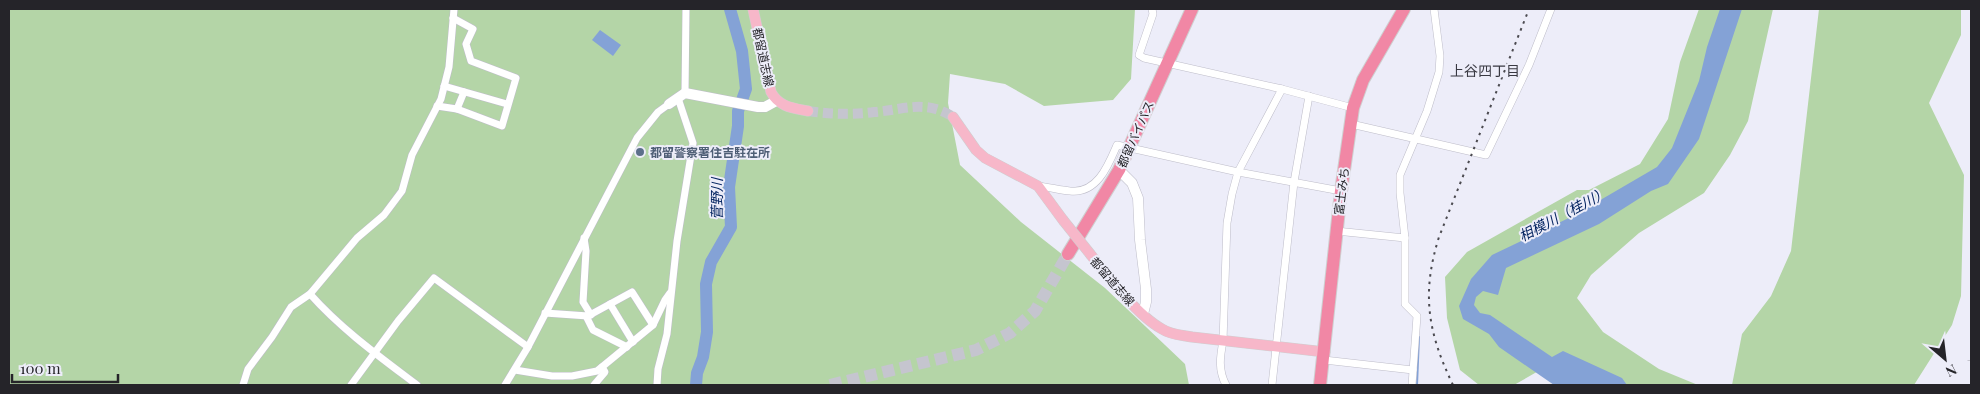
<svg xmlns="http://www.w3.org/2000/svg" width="1980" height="394" font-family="'Playfair Display','Noto Sans JP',serif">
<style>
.green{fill:#b4d5a7}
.water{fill:#84a2d6}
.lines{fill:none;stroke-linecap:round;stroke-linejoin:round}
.stream{stroke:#84a2d6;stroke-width:2}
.river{stroke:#84a2d6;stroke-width:12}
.street-tunnel{stroke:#c5c5cf;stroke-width:7;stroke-dasharray:7 3.5;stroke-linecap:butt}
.primary-tunnel{stroke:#c5c5cf;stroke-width:10;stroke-dasharray:10 5;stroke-linecap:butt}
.highway-tunnel{stroke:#c5c5cf;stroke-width:12;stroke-dasharray:12 6;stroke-linecap:butt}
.street-casing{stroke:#bebdc9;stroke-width:8}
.secondary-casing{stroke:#bebdc9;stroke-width:11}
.primary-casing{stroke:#cfcfd0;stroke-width:11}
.highway-casing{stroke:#cfcfd0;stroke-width:14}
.street{stroke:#fff;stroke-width:7}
.secondary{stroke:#fff;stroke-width:10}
.primary{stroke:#f7b7c9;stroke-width:10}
.highway{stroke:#f187a5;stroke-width:12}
.rail{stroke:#4b4a50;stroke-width:2;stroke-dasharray:2.5 5;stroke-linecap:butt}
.primary-bridge-casing{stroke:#cfcfd0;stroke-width:11;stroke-linecap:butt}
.primary-bridge{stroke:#f7b7c9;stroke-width:10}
.service-dot{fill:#5c6f8a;stroke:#ededf9;stroke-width:2}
.labels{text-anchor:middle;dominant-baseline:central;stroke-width:4;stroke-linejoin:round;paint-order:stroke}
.street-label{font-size:12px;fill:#252429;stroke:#ededf9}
.service-label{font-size:12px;font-weight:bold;fill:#4e5e75;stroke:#ededf9;text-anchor:start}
.neighbourhood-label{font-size:14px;fill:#393942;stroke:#ededf9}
.water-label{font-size:14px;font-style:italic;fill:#052561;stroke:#ededf9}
</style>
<rect width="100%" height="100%" fill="#ededf9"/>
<g class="green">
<polygon points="9,9 1135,9 1131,79 1113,100 1044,106 1005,84 950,74 948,103 960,165 1021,222 1105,288 1185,364 1189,385 9,385"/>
<polygon points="1699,9 1773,9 1748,121 1730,155 1704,193 1639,233 1591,275 1577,298 1603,332 1659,369 1698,385 1628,385 1603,372 1556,361 1514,385 1479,385 1460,370 1447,318 1445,277 1467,252 1577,190 1589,190 1640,164 1668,119 1680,62"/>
<polygon points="1819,9 1961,9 1961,35 1929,103 1964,175 1961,296 1952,325 1914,385 1732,385 1742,334 1771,296 1791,251"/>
</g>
<g class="water">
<polygon points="1720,9 1742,9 1699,139 1668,184 1651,191 1599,224 1506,268 1498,295 1483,291 1476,297 1474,305 1480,313 1490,315 1552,357 1563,351 1622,378 1627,385 1554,385 1499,347 1489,334 1463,319 1459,306 1471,279 1492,255 1573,216 1657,167 1672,148 1699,81 1707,47"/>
<polygon points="600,30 621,45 613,56 592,40"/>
</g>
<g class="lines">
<polyline class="stream" points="1417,385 1419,337"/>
<polyline class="river" points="696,385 697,373 703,357 707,332 706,284 711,262 731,227 729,187 738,126 738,111 746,89 742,51 730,9"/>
<polyline class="street-tunnel" points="1971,361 1971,360"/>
<path class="primary-tunnel" d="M808 111C830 114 852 115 874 112 903 110 926 99 953 117"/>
<polyline class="highway-tunnel" points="830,385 976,350 1010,333 1035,311 1068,254"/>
<g class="street-casing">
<g id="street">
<polyline points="1152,9 1153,14 1139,55 1144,58 1282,89 1353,108"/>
<polyline points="444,86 507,104"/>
<polyline points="685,93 686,9"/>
<polyline points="437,106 457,109 502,126 516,78 471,61 466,44 473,29 453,18"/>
<polyline points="457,109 464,92"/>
<polyline points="1351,124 1486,155 1529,65 1551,9"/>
<path d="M1038 186C1049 187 1059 190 1070 191 1097 194 1108 166 1117 145L1238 172 1341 191"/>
<polyline points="1336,231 1405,238"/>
<polyline points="584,238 586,251 583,302 591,315"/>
<path d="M310 294C341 329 380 357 417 385"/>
<polyline points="610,304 633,342"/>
<polyline points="545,313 588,316 632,292 653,325"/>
<polyline points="586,316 593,330 627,347"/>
<polyline points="1324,360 1413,370"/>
<polyline points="515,370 552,376 572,376 597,371 653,325 665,300 670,293"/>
<polyline points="243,385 248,369 272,337 291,307 310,294 357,238 384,215 402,191 412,155 441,99 449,67 454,9"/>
<polyline points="351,385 398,321 434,278 528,347"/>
<polyline points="505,385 528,347 637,138 658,112 669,104"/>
<polyline points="594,385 605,372 602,367"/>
<polyline points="657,385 658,369 667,334 677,241 693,143 678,98"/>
<path d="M1226 385C1218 370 1220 357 1223 341L1227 223 1232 194 1238 172 1282 89"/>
<polyline points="1272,385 1294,182 1309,96"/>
<polyline points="1412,385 1417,316 1405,304 1405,238 1400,193 1400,175 1427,111 1439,72 1440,56 1434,9"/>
</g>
</g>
<g class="secondary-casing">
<g id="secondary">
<polyline points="669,104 685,93 758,107 765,107 776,101"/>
<polyline points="1119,170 1132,183 1138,198 1140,240 1146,289 1146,302 1143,314"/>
</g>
</g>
<g class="primary-casing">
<g id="primary">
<path d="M753 9 771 92C779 107 793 108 808 111"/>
<polyline points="953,117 976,150 985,158 1038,186 1063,220"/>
<path d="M1091 255C1108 277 1138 316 1162 329 1171 335 1182 335 1192 337L1325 352"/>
</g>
</g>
<g class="highway-casing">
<g id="highway">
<polyline points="1068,254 1119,170 1192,9"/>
<polyline points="1320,385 1341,191 1353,108 1363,80 1404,9"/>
</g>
</g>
<use href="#street" class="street"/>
<use href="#secondary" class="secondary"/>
<use href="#primary" class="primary"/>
<use href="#highway" class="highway"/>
<path class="rail" d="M1453 385C1428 333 1421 294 1439 237L1529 9"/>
<g class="primary-bridge-casing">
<polyline id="primary-bridge" points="1063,220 1091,255"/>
</g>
<use href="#primary-bridge" class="primary-bridge"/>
</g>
<circle class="service-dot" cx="640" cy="152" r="5"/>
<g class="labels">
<g class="street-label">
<text transform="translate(764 57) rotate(78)">都留道志線</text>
<text transform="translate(1135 134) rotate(-66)">都留バイパス</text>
<text transform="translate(1341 191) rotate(-83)">富士みち</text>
<text transform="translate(1113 281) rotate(49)">都留道志線</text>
</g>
<g class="service-label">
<text x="650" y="152">都留警察署住吉駐在所</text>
</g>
<g class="neighbourhood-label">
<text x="1485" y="70">上谷四丁目</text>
</g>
<g class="water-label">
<text transform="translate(716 199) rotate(-90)">菅野川</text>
<text transform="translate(1563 214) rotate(-28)">相模川（桂川）</text>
</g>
</g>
<rect width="1980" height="394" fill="none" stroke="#252429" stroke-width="20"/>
<g transform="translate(1945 359) rotate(152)" stroke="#ededf9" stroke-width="4" paint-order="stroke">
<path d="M0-4L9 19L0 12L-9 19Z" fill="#252429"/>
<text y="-8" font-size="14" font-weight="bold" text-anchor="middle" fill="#252429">N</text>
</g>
<path d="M12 374v8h106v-8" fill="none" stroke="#252429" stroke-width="2.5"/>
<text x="20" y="374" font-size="15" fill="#252429" stroke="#ededf9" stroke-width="4" paint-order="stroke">100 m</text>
</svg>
